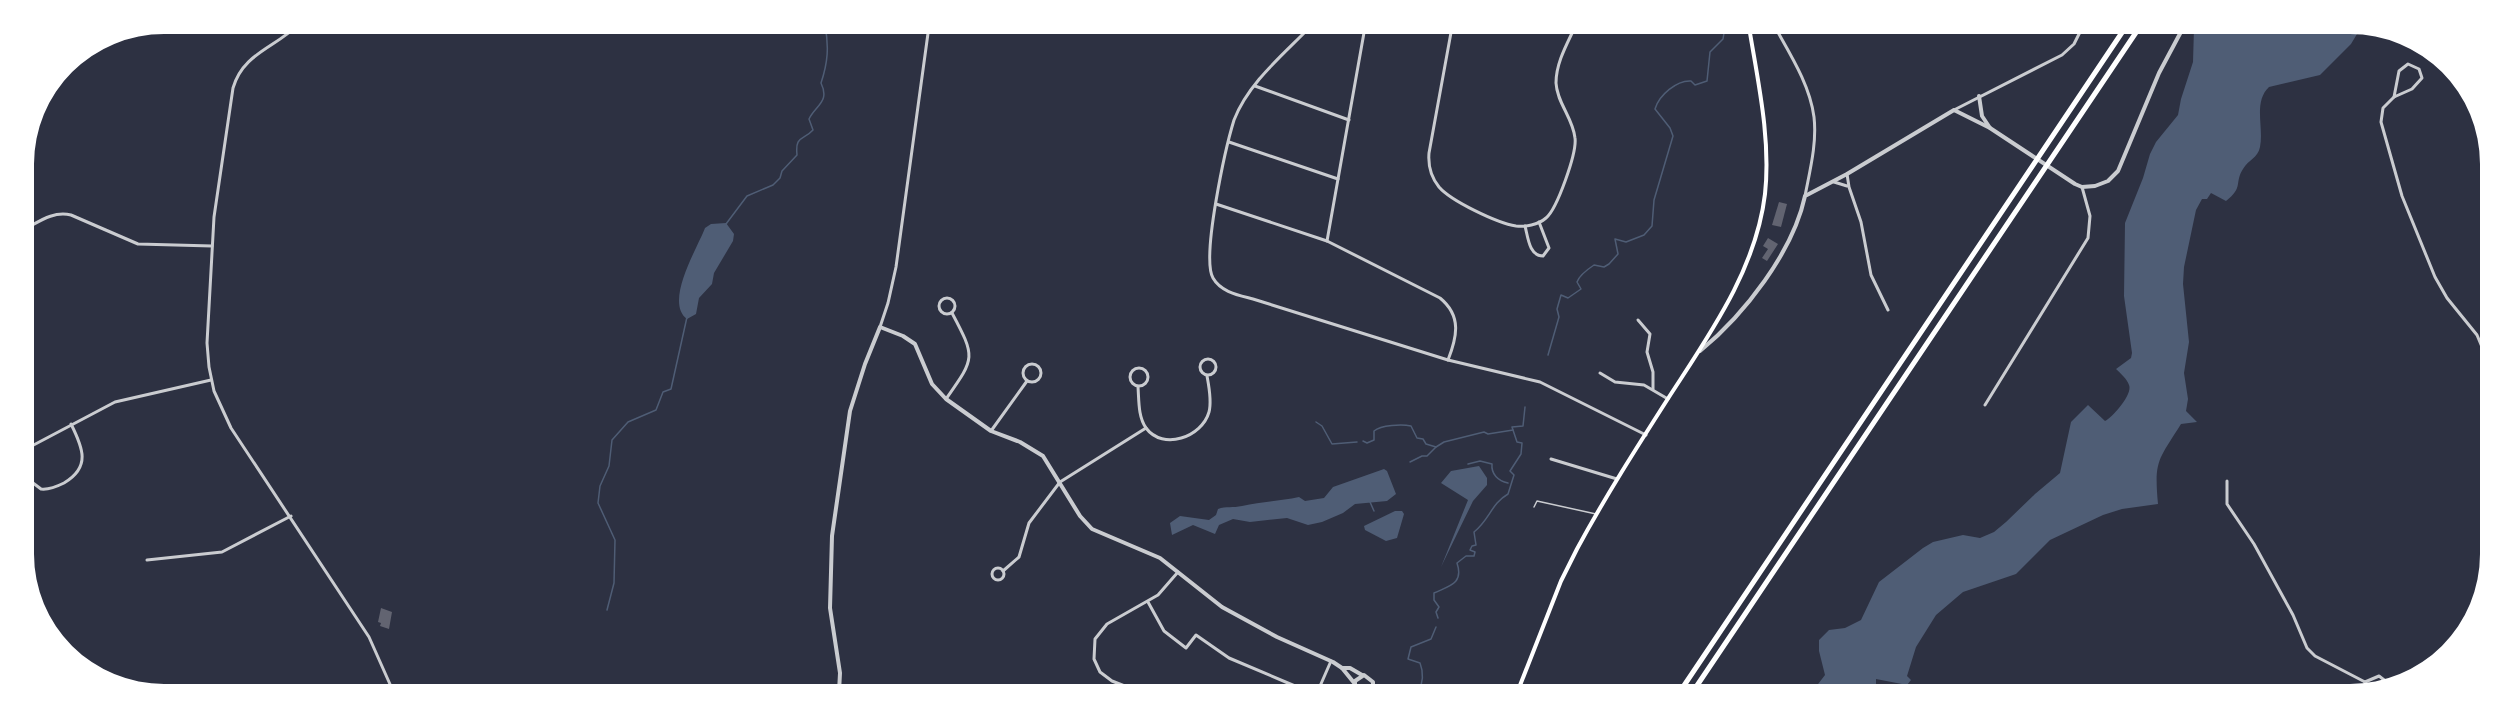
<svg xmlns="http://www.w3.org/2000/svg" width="2515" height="719" font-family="'Libre Baskerville',serif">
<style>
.water{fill:#4f5d75}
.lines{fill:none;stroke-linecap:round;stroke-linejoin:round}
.stream{stroke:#4f5d75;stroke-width:1.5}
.building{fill:#626471}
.service{stroke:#caccd0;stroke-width:1.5}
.minor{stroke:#caccd0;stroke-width:3}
.tertiary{stroke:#caccd0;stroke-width:4}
.secondary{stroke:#fff;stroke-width:4}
.motorway{stroke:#fff;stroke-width:5}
</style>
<rect width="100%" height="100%" fill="#2d3142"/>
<g class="water">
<path d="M2194 28 2360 29 2351 44 2320 75 2269 87C2253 102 2264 127 2260 147 2258 158 2248 160 2243 169 2234 183 2244 187 2226 201L2211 193 2207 199H2202L2196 210 2184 267 2183 284 2189 342 2184 373 2188 399 2186 411 2197 422 2181 424C2158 461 2154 460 2158 504L2122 509 2103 515 2050 540 2016 574 1963 592 1936 615 1916 647 1907 676 1911 680 1907 685 1876 679V694H1800L1815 688 1825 675 1819 651V640L1829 630 1845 628 1861 620 1879 582 1923 548 1933 542 1963 535 1980 538 1994 532 2006 522 2035 494 2060 473 2071 422 2088 405 2105 421C2113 417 2133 394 2129 385 2127 379 2120 373 2116 369L2131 358 2132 353 2124 296 2125 223 2143 178 2150 154 2156 142 2178 115 2181 99 2193 62Z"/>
<path d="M726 223 734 234 733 241 714 273 712 284 699 298 696 314 687 319C664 302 697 249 705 228L711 224Z"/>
<polygon points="1479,466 1487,478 1487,485 1473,501 1441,567 1468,500 1441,483 1451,471"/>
<path d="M1384 469 1387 471 1396 494 1387 501 1355 504 1343 513 1322 522 1308 525 1287 518 1250 522 1233 519 1219 525 1215 534 1193 525 1172 535 1170 523 1180 516 1209 520 1216 515 1218 509C1226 506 1233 508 1242 506 1261 502 1280 501 1299 497L1305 501 1324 498 1333 487Z"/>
<polygon points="1395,511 1402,511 1404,514 1397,538 1386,541 1365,530 1364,526"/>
</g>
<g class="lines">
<g class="stream">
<path d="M726 224 747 196 773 185 780 178 782 171 797 155C795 135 803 141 813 130L809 119C816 105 830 102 821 83 828 62 829 47 825 25"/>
<path d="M1548 355 1559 317 1557 309 1561 295 1568 298 1581 289 1577 282C1579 276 1588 269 1594 265L1604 267 1609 264 1618 254 1615 239 1626 242 1644 235 1652 226 1654 200 1673 136 1670 128 1655 109C1659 95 1677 80 1691 81L1695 85 1707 81 1710 52 1723 39 1724 33"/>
<polyline points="1316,422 1322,426 1332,444 1357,442"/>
<path d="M1363 441 1367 443 1374 440V431C1381 425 1402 424 1411 426L1417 438 1423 439 1426 444 1436 447 1444 442 1484 432 1488 434 1513 430"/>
<polyline points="1410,462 1422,456 1427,456 1436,447"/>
<path d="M1468 464 1480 461 1492 464C1491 474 1498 481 1508 483"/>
<polyline points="1370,502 1374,511"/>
<polyline points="607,610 614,583 615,540 598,503 600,486 609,466 612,440 628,422 656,410 663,392 671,389 687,317"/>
<path d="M1438 618 1436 612 1439 607 1434 600V593C1449 586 1464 584 1457 563L1466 556H1474L1475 552 1470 550 1472 546 1476 545 1474 532C1490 519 1491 504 1508 494L1514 475 1510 471 1521 454 1522 443 1517 442 1512 427 1523 426 1525 407"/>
<path d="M1418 693C1423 683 1424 673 1420 663L1408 659 1411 647 1431 639 1436 627"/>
</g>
</g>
<g class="building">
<polygon points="1779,202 1787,204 1781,227 1772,225"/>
<polygon points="1768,238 1778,244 1767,261 1762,258 1768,249 1763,246"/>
<polygon points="381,608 392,612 389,629 380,626 381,623 378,622"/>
</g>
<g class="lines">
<polyline class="service" points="1534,507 1537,501 1596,514"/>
<g class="minor">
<path d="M299 24C275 48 243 53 233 88L214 217 207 343 209 367 214 391 231 428 369 637 393 691"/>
<path d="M1311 26C1283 55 1249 82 1234 120 1226 146 1201 257 1213 278 1221 292 1238 295 1253 299L1448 360 1540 382 1646 435"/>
<path d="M1452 27 1429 153C1428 165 1431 177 1439 187 1451 201 1497 223 1516 226 1525 227 1538 225 1546 218 1557 209 1577 153 1575 138 1573 118 1557 103 1556 83 1556 63 1567 44 1575 27"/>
<path d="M1775 27C1790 54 1810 85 1814 117 1817 143 1810 170 1805 196"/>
<polygon points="2408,64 2419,69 2422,78 2412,89 2394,97 2399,71"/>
<polyline points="1255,86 1349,120"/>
<polyline points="2394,97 2383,108 2381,122 2402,196 2435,277 2447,298 2477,335 2487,359"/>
<polyline points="1954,110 2062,55 2074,44 2082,28"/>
<polyline points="1229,142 1338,179"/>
<polyline points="1847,174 1849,187 1861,222 1871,275 1888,310"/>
<polyline points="1834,182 1847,186"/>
<path d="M1216 204 1327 241 1440 298C1462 316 1457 337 1448 360"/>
<path d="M1525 226C1528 237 1529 256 1543 256L1549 248 1539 222"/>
<path d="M25 229C40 221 53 211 71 215L138 244 212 246"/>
<polyline points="1327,241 1365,27"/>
<circle cx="947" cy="306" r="8"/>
<polyline points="1638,320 1650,334 1647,352 1653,372 1653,389"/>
<polyline points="880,327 888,303 896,267 929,26"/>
<circle cx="1208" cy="367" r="8"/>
<circle cx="1032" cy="373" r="9"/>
<circle cx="1139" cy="377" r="9"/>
<polyline points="1600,373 1615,382 1644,385 1668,399"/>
<path d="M1138 387C1139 400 1138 417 1146 428 1163 451 1202 437 1209 412 1212 401 1209 387 1207 376"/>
<path d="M946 399C975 358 976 358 952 313"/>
<polyline points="1985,405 2088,238 2090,216 2082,187"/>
<polyline points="991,431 1027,381"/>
<polyline points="26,449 115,402 211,380"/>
<polyline points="1551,459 1617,479"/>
<path d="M26 469 33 483 41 489C49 490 56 487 64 483 91 467 83 448 71 424"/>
<polyline points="2227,481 2227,504 2254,544 2293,615 2307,648 2315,656 2365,682"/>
<polyline points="147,560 222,552 291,516"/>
<circle cx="998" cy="574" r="6"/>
<polyline points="1003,571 1019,557 1029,523 1060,482 1146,428"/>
<polyline points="1148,602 1164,631 1186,648 1196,635 1229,658 1295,686 1305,693"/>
<polyline points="2365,682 2379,676 2388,683"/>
<polyline points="2365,682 2367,692"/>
<polyline points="1140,692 1112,681 1100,672 1094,659 1095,639 1107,624 1158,595 1178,572"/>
<polyline points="1317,693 1331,661"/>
<polyline points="1351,693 1355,687"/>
</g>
<g class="tertiary">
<polyline points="1979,96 1982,116 1990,128"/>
<path d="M1700 351C1744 315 1793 252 1805 196L1847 174 1954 110 1990 128 2075 184 2082 187 2095 186 2108 181 2118 171 2159 73 2183 28"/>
<polyline points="1342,668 1350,668 1362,675"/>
<polyline points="839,692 840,673 830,608 832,536 850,411 865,364 880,327 903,336 915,344 932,384 946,399 991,431 1020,442 1043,456 1080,516 1092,529 1160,558 1222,607 1277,637 1333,662 1342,668 1355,684"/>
<polyline points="1358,693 1355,687 1355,681 1364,675 1373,682 1373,688 1369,693"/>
</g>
<path class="secondary" d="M1517 693 1561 581 1577 549C1605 497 1637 447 1669 397 1709 335 1756 270 1765 194 1771 139 1758 82 1749 27"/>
<g class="motorway">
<polyline points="1679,693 2125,28"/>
<polyline points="1692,693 2139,28"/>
</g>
</g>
<path d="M0 0H2515V719H0ZM164 34H2350A130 130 0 0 1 2480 164V554A130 130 0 0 1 2350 684H164A130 130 0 0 1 34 554V164A130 130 0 0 1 164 34Z" fill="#fff" fill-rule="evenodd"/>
</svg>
